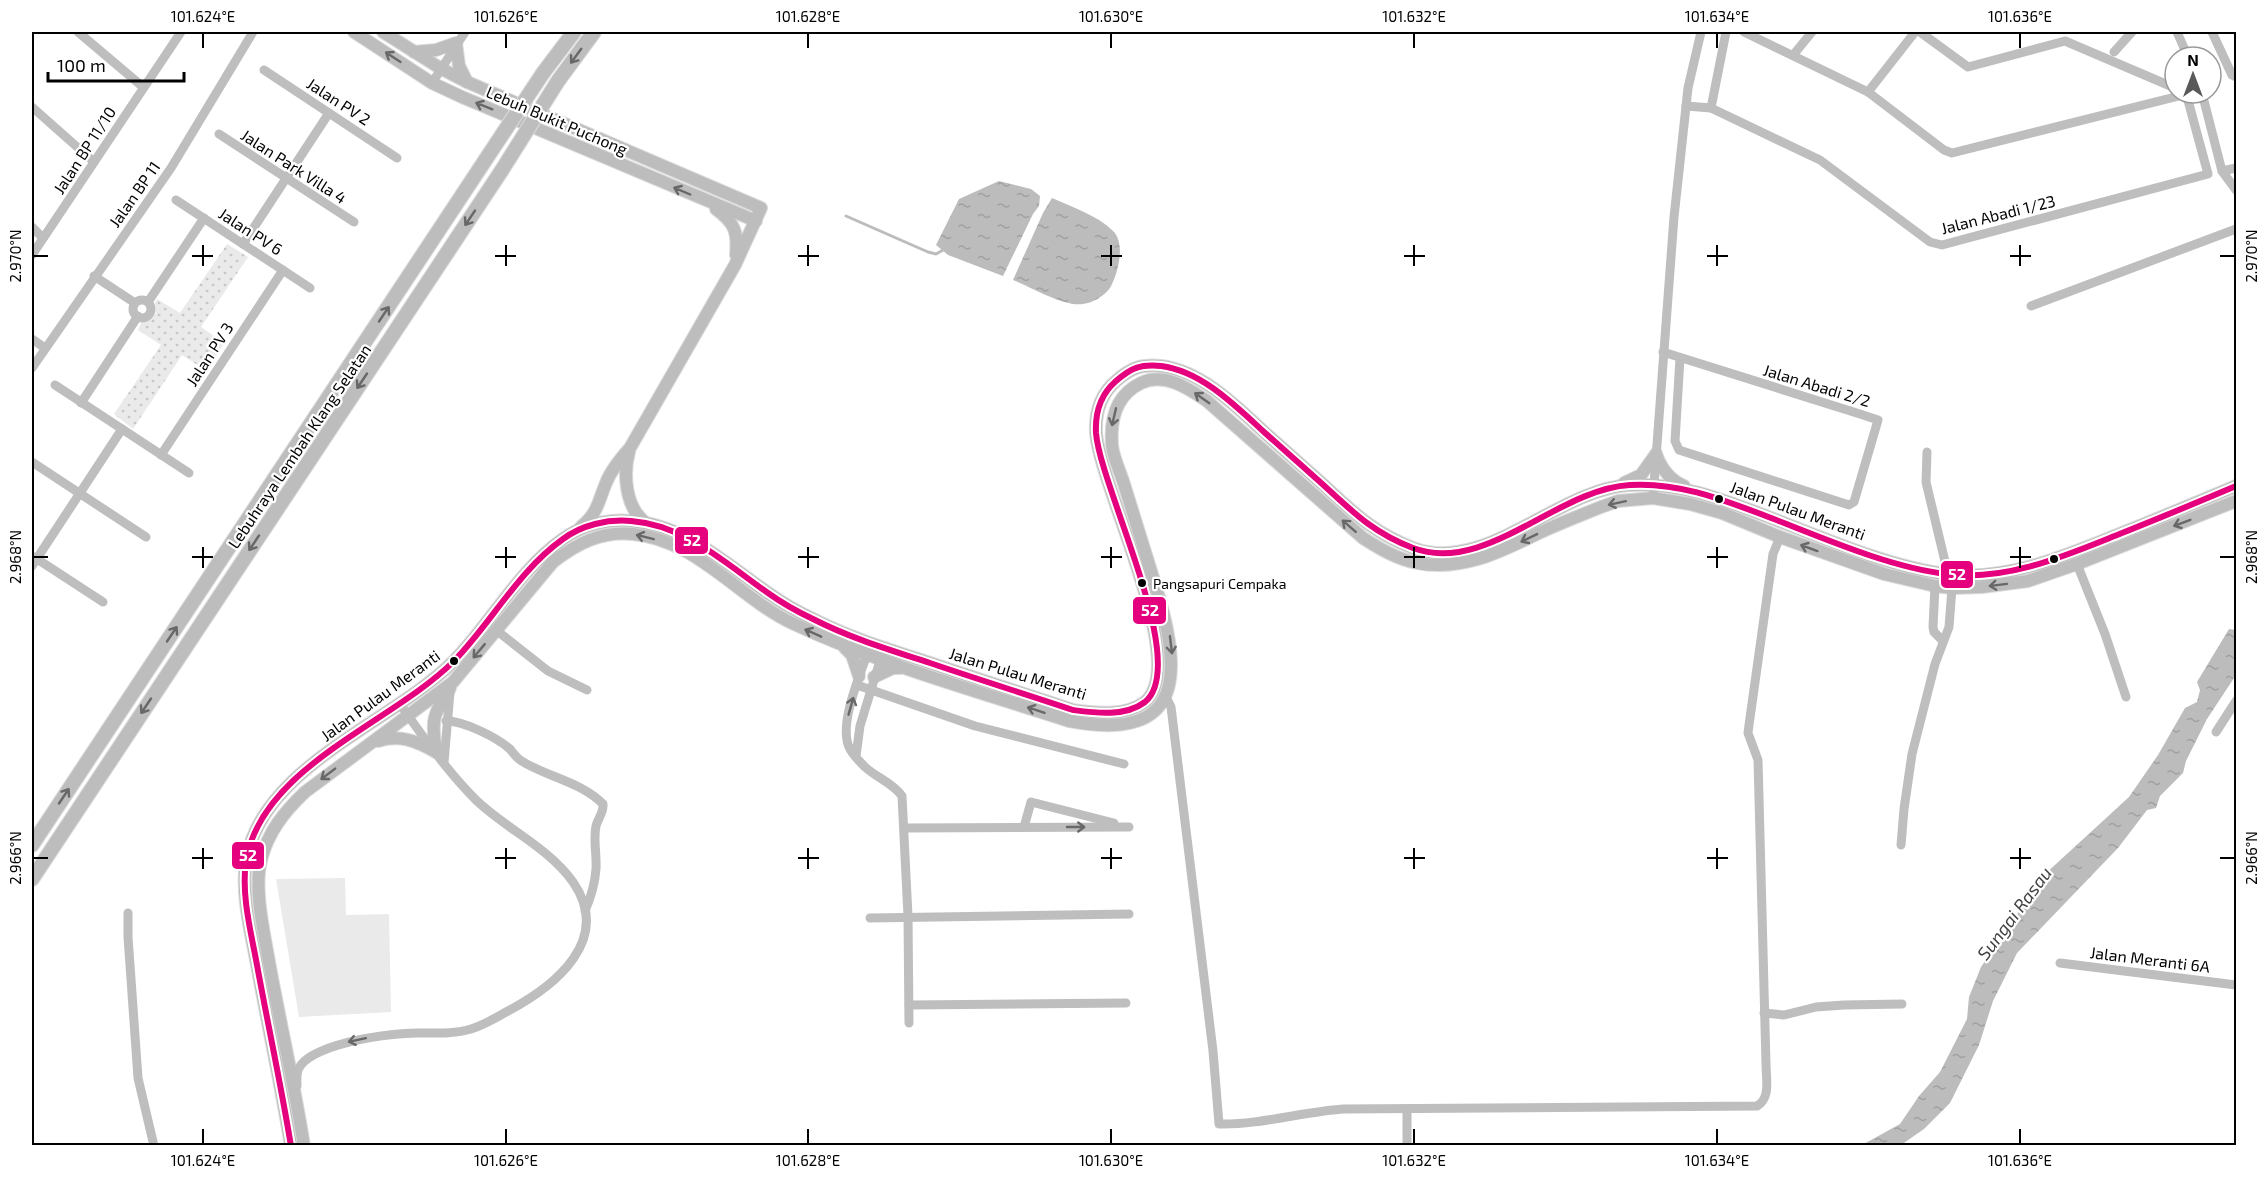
<svg xmlns="http://www.w3.org/2000/svg" width="2268" height="1177" font-family="'Exo 2',sans-serif">
<style>
.grass{fill:#eaeaea}
.park{fill:url(#park-dots)}
.water{fill:url(#water-ripples)}
.lines{fill:none;stroke-linecap:round;stroke-linejoin:round}
.stream{stroke:#bcbcbc;stroke-width:3}
.major-casing{stroke:#dbdbdb;stroke-width:14}
.highway-casing{stroke:#dbdbdb;stroke-width:16}
.minor{stroke:#bebebe;stroke-width:9}
.major{stroke:#bdbdbd;stroke-width:12}
.highway{stroke:#bdbdbd;stroke-width:14}
.highway-bridge-casing{stroke:#dbdbdb;stroke-width:16;stroke-linecap:butt}
.highway-bridge{stroke:#bdbdbd;stroke-width:14}
.bus-1-casing{stroke:#fff;stroke-width:10}
.bus-1{stroke:#e5007d;stroke-width:6}
.oneway{stroke:#686868}
.ticks{fill:none;stroke:#000;stroke-width:2}
.bus-dot{fill:#000;stroke:#fff;stroke-width:2}
.labels{text-anchor:middle;dominant-baseline:central;stroke-width:4.5;stroke-linejoin:round;paint-order:stroke}
.bus-label{font-size:14px;fill:#000;stroke:#fff;text-anchor:start}
.street-label{font-size:16px;fill:#000;stroke:#fff}
.water-label{font-size:18px;font-style:italic;fill:#414141;stroke:#fff}
.line-badge{stroke:#fff;stroke-width:2}
.badge-label{font-size:16px;text-anchor:middle;font-weight:bold;fill:#fff}
.neatline{fill:none;stroke:#000;stroke-width:2}
.ticks-label{font-size:15px;text-anchor:middle;fill:#000}
</style>
<defs>
<pattern id="park-dots" width="8" height="8" patternUnits="userSpaceOnUse" patternTransform="scale(1.5)"><rect width="8" height="8" fill="#eaeaea"/><path d="M2 2h.1M6 6h.1" fill="none" stroke="#c7c7c7" stroke-width="1.8" stroke-linecap="round"/></pattern>
<pattern id="water-ripples" width="26" height="14" patternUnits="userSpaceOnUse" patternTransform="scale(1.5)"><rect width="26" height="14" fill="#bcbcbc"/><path d="M2 4q2-2 4 0t4 0M15 11q2-2 4 0t4 0" fill="none" stroke="#a0a0a0"/></pattern>
</defs>
<rect width="100%" height="100%" fill="#fff"/>
<polygon class="grass" points="345,878 346,915 389,914 391,1012 299,1017 276,879"/>
<polygon class="park" points="227,244 248,257 201,327 224,343 207,371 182,355 133,429 114,414 161,345 138,330 141,323 152,318 156,313 155,303 157,299 180,313"/>
<g class="water">
<polygon points="999,181 1031,189 1040,196 1039,206 1033,214 1003,276 948,255 936,245 959,199"/>
<path d="M1052 198C1072 207 1097 215 1113 231 1126 243 1118 274 1110 288 1104 296 1093 303 1083 304 1064 307 1031 287 1013 280L1043 213Z"/>
<polygon points="2229,629 2236,630 2236,675 2207,719 2186,761 2183,773 2160,796 2156,808 2147,810 2118,848 2017,953 1993,1001 1979,1045 1950,1103 1924,1129 1901,1145 1862,1145 1900,1124 1919,1096 1940,1072 1967,1019 1969,997 1981,967 2044,875 2129,797 2158,755 2185,708 2197,702 2200,690 2197,682"/>
</g>
<g class="lines">
<polyline class="stream" points="846,216 928,252 936,254 943,250"/>
<g class="major-casing">
<g id="major">
<polyline points="354,32 432,83 462,97 756,221"/>
<path d="M383 32 440 68 467 82 761 208 735 265 630 448C621 458 611 470 606 483 598 502 598 513 581 527"/>
<polyline points="414,52 436,50 456,43 459,66 467,82"/>
<path d="M716 209C735 223 738 232 736 255"/>
<path d="M629 452C624 469 625 495 635 511 637 515 642 519 645 523"/>
<path d="M1656 454C1661 468 1670 480 1684 486"/>
<polyline points="1624,483 1641,475 1656,454"/>
<polyline points="845,648 852,655 859,676"/>
<polyline points="874,677 893,668 900,668"/>
<path d="M378 741C400 734 416 741 436 752"/>
<path d="M436 752C431 719 433 715 450 688"/>
<path d="M291 1146C281 1085 268 1025 257 965 251 932 241 895 246 861 262 766 392 723 454 661 492 622 518 571 563 539 582 525 607 519 631 521 685 525 725 563 768 593 782 603 798 612 813 619 850 638 890 650 930 663 977 679 1025 694 1073 710 1096 713 1125 717 1145 702 1191 664 1100 487 1096 433 1095 413 1101 394 1116 381 1131 368 1140 364 1161 366 1201 371 1235 405 1264 432 1282 448 1301 465 1319 481 1351 510 1371 532 1413 548 1486 575 1557 489 1630 485 1678 482 1721 499 1766 516 1821 537 1888 567 1946 574 2007 582 2067 555 2122 533 2160 518 2198 502 2236 486"/>
<path d="M304 1146C294 1082 279 1019 268 956 263 928 254 888 261 860 268 832 284 812 305 792L453 682 553 562C578 543 601 531 633 534 698 540 738 598 794 624 882 665 977 691 1069 721 1198 746 1178 655 1151 571 1142 542 1133 513 1124 484 1120 471 1113 457 1112 445 1110 419 1116 395 1141 383 1164 372 1188 388 1207 401L1363 538C1380 549 1397 559 1417 563 1462 572 1502 551 1541 532 1561 523 1581 515 1601 507L1618 501 1653 498 1690 504 1722 513 1780 537 1884 574 1935 586 1952 588 1982 587 2028 581 2077 564 2236 501"/>
</g>
</g>
<g class="highway-casing">
<g id="highway">
<polyline points="543,73 574,32"/>
<polyline points="558,81 594,32"/>
<polyline points="32,845 486,159"/>
<polyline points="32,879 502,170"/>
</g>
</g>
<g class="minor">
<polyline points="78,32 143,87"/>
<polyline points="1744,32 1868,92 1944,150 1952,153 2187,94"/>
<polyline points="1920,32 1968,67 2065,41 2175,88"/>
<polyline points="2177,32 2188,57"/>
<polyline points="2212,32 2232,75 2236,77"/>
<polyline points="2114,52 2132,32"/>
<polyline points="1794,54 1812,32"/>
<polyline points="264,70 397,158"/>
<polyline points="432,83 465,32"/>
<polyline points="1868,92 1915,32"/>
<polyline points="2202,93 2222,171 2236,190"/>
<polyline points="1686,106 1711,108 1820,160 1930,242 1942,245 2208,174 2186,93"/>
<polyline points="32,107 94,162"/>
<polyline points="1711,108 1726,32"/>
<polyline points="219,134 354,222"/>
<polyline points="2222,171 2236,168"/>
<polyline points="176,200 310,288"/>
<polyline points="32,227 43,238"/>
<polyline points="243,244 329,113"/>
<polyline points="32,255 181,32"/>
<polyline points="94,276 135,303"/>
<circle cx="142" cy="309" r="9"/>
<polyline points="148,302 204,218"/>
<polyline points="2031,306 2236,229"/>
<polyline points="32,339 45,348"/>
<polyline points="1663,352 1860,414 1878,420 1854,502 1849,505 1679,450 1675,441 1680,358"/>
<polyline points="32,368 171,168 253,32"/>
<polyline points="55,385 189,473"/>
<polyline points="81,403 138,316"/>
<polyline points="1927,452 1926,482 1948,574"/>
<polyline points="161,455 283,270"/>
<polyline points="32,462 146,537"/>
<polyline points="1653,498 1674,217 1688,88 1701,32"/>
<polyline points="34,557 103,602"/>
<polyline points="2077,564 2105,634 2126,697"/>
<polyline points="32,566 122,429"/>
<polyline points="1935,586 1933,627 1934,632 1943,641"/>
<polyline points="496,630 548,671 587,690"/>
<path d="M869 649C861 673 837 726 850 749 853 755 861 763 865 767 877 778 893 783 902 796L908 916 909 1023"/>
<polyline points="857,685 975,726 1124,764"/>
<path d="M1165 695 1171 707 1213 1051 1219 1124C1259 1125 1302 1112 1343 1109L1757 1106C1771 1098 1766 1079 1766 1064L1758 760 1748 733 1749 725 1773 554 1780 537"/>
<path d="M446 721C464 721 496 737 510 749 513 753 516 757 520 760 546 777 580 781 603 804 604 812 598 818 596 826 593 840 597 855 596 869 595 884 591 897 585 911"/>
<polyline points="2216,732 2236,701"/>
<polyline points="856,756 860,726 882,654"/>
<polyline points="444,762 450,692"/>
<polyline points="1024,827 1031,802 1114,823"/>
<polyline points="905,828 1129,827"/>
<polyline points="1901,845 1904,809 1912,754 1935,664 1949,627 1952,588"/>
<polyline points="128,913 128,937 138,1078 154,1146"/>
<polyline points="870,918 1129,914"/>
<polyline points="2060,963 2236,985"/>
<polyline points="909,1005 1126,1003"/>
<polyline points="1764,1013 1784,1015 1816,1007 1844,1005 1902,1004"/>
<path d="M297 1086C297 1080 296 1073 299 1068 304 1058 319 1052 329 1048 358 1038 387 1034 417 1033 435 1033 455 1034 471 1029 484 1025 496 1018 508 1011 555 986 613 940 573 882 548 847 506 829 476 800 448 772 423 737 400 704"/>
<polyline points="1407,1146 1407,1109"/>
</g>
<use href="#major" class="major"/>
<use href="#highway" class="highway"/>
<g class="highway-bridge-casing">
<g id="highway-bridge">
<polyline points="486,159 543,73"/>
<polyline points="502,170 558,81"/>
</g>
</g>
<use href="#highway-bridge" class="highway-bridge"/>
<g class="bus-1-casing">
<path id="bus-1" d="M291 1146C281 1085 268 1025 257 965 251 932 241 895 246 861 262 766 392 723 454 661 492 622 518 571 563 539 582 525 607 519 631 521 685 525 725 563 768 593 782 603 798 612 813 619 850 638 890 650 930 663 977 679 1025 694 1073 710 1096 713 1125 717 1145 702 1191 664 1100 487 1096 433 1095 413 1101 394 1116 381 1131 368 1140 364 1161 366 1201 371 1235 405 1264 432 1282 448 1301 465 1319 481 1351 510 1371 532 1413 548 1486 575 1557 489 1630 485 1678 482 1721 499 1766 516 1821 537 1888 567 1946 574 2007 582 2067 555 2122 533 2160 518 2198 502 2236 486"/>
</g>
<use href="#bus-1" class="bus-1"/>
</g>
<defs><path id="oneway-shaft" d="M-6 0H5M1.5-3L5.5 0L1.5 3" fill="none" stroke-width="1.6" stroke-linecap="round" stroke-linejoin="round" transform="scale(1.5)"/></defs>
<g class="oneway">
<use href="#oneway-shaft" transform="translate(576 56) rotate(126)"/>
<use href="#oneway-shaft" transform="translate(393 57) rotate(-147)"/>
<use href="#oneway-shaft" transform="translate(484 106) rotate(-158)"/>
<use href="#oneway-shaft" transform="translate(682 191) rotate(-157)"/>
<use href="#oneway-shaft" transform="translate(470 218) rotate(124)"/>
<use href="#oneway-shaft" transform="translate(384 314) rotate(-56)"/>
<use href="#oneway-shaft" transform="translate(362 381) rotate(124)"/>
<use href="#oneway-shaft" transform="translate(1202 398) rotate(-145)"/>
<use href="#oneway-shaft" transform="translate(1114 417) rotate(103)"/>
<use href="#oneway-shaft" transform="translate(1617 503) rotate(168)"/>
<use href="#oneway-shaft" transform="translate(2182 523) rotate(159)"/>
<use href="#oneway-shaft" transform="translate(1349 526) rotate(-139)"/>
<use href="#oneway-shaft" transform="translate(645 537) rotate(-166)"/>
<use href="#oneway-shaft" transform="translate(1529 538) rotate(154)"/>
<use href="#oneway-shaft" transform="translate(254 543) rotate(124)"/>
<use href="#oneway-shaft" transform="translate(1809 548) rotate(-160)"/>
<use href="#oneway-shaft" transform="translate(1998 585) rotate(173)"/>
<use href="#oneway-shaft" transform="translate(813 633) rotate(-156)"/>
<use href="#oneway-shaft" transform="translate(172 634) rotate(-56)"/>
<use href="#oneway-shaft" transform="translate(1171 645) rotate(83)"/>
<use href="#oneway-shaft" transform="translate(479 651) rotate(130)"/>
<use href="#oneway-shaft" transform="translate(146 706) rotate(124)"/>
<use href="#oneway-shaft" transform="translate(851 706) rotate(-74)"/>
<use href="#oneway-shaft" transform="translate(1036 710) rotate(-162)"/>
<use href="#oneway-shaft" transform="translate(328 774) rotate(143)"/>
<use href="#oneway-shaft" transform="translate(64 796) rotate(-56)"/>
<use href="#oneway-shaft" transform="translate(1076 827)"/>
<use href="#oneway-shaft" transform="translate(357 1040) rotate(168)"/>
</g>
<path class="ticks" d="M203 33V48M506 33V48M808 33V48M1111 33V48M1414 33V48M1717 33V48M2020 33V48M203 245V266M506 245V266M808 245V266M1111 245V266M1414 245V266M1717 245V266M2020 245V266M33 256H48M192 256H213M495 256H516M798 256H819M1101 256H1122M1404 256H1425M1707 256H1728M2010 256H2031M2220 256H2235M203 547V568M506 547V568M808 547V568M1111 547V568M1414 547V568M1717 547V568M2020 547V568M33 557H48M192 557H213M495 557H516M798 557H819M1101 557H1122M1404 557H1425M1707 557H1728M2010 557H2031M2220 557H2235M203 848V869M506 848V869M808 848V869M1111 848V869M1414 848V869M1717 848V869M2020 848V869M33 858H48M192 858H213M495 858H516M798 858H819M1101 858H1122M1404 858H1425M1707 858H1728M2010 858H2031M2220 858H2235M203 1129V1144M506 1129V1144M808 1129V1144M1111 1129V1144M1414 1129V1144M1717 1129V1144M2020 1129V1144"/>
<g class="bus-dot">
<circle cx="1719" cy="499" r="5"/>
<circle cx="2054" cy="559" r="5"/>
<circle cx="1142" cy="583" r="5"/>
<circle cx="454" cy="661" r="5"/>
</g>
<g class="labels">
<g class="bus-label">
<text x="1153" y="583">Pangsapuri Cempaka</text>
</g>
<g class="street-label">
<text transform="translate(339 101) rotate(33)">Jalan PV 2</text>
<text transform="translate(557 120) rotate(23)">Lebuh Bukit Puchong</text>
<text transform="translate(84 150) rotate(-57)">Jalan BP 11/10</text>
<text transform="translate(294 166) rotate(33)">Jalan Park Villa 4</text>
<text transform="translate(134 194) rotate(-55)">Jalan BP 11</text>
<text transform="translate(1998 214) rotate(-14)">Jalan Abadi 1/23</text>
<text transform="translate(251 231) rotate(33)">Jalan PV 6</text>
<text transform="translate(209 354) rotate(-57)">Jalan PV 3</text>
<text transform="translate(1817 385) rotate(17)">Jalan Abadi 2/2</text>
<text transform="translate(299 446) rotate(-56)">Lebuhraya Lembah Klang Selatan</text>
<text transform="translate(1798 510) rotate(20)">Jalan Pulau Meranti</text>
<text transform="translate(1018 673) rotate(17)">Jalan Pulau Meranti</text>
<text transform="translate(380 695) rotate(-36)">Jalan Pulau Meranti</text>
<text transform="translate(2150 959) rotate(7)">Jalan Meranti 6A</text>
</g>
<g class="water-label">
<text transform="translate(2014 913) rotate(-53)">Sungai Rasau</text>
</g>
</g>
<g class="line-badge">
<rect x="674" y="526" width="35" height="29" rx="6" fill="#e5007d"/>
<rect x="1940" y="560" width="34" height="29" rx="6" fill="#e5007d"/>
<rect x="1132" y="596" width="35" height="29" rx="6" fill="#e5007d"/>
<rect x="231" y="841" width="34" height="29" rx="6" fill="#e5007d"/>
</g>
<g class="badge-label">
<text x="692" y="546">52</text>
<text x="1957" y="580">52</text>
<text x="1150" y="616">52</text>
<text x="248" y="861">52</text>
</g>
<rect width="2268" height="1177" fill="none" stroke="#ffffff" stroke-width="66"/>
<g transform="translate(2193 75)"><circle r="28" fill="#ffffff" stroke="#999999" stroke-width="1.5"/>
<path d="M0-4.5L10 22L0 15L-10 22Z" fill="#595959"/>
<text y="-9" font-size="16" font-weight="bold" text-anchor="middle" fill="#000000">N</text>
</g>
<path d="M48 72v9h136v-9" fill="none" stroke="#000000" stroke-width="3"/>
<text x="57" y="72" font-size="18" fill="#000000" stroke="#ffffff" stroke-width="4.5" paint-order="stroke">100 m</text>
<rect x="33" y="33" width="2202" height="1111" class="neatline"/>
<g class="ticks-label">
<text x="203" y="22">101.624°E</text>
<text x="506" y="22">101.626°E</text>
<text x="808" y="22">101.628°E</text>
<text x="1111" y="22">101.630°E</text>
<text x="1414" y="22">101.632°E</text>
<text x="1717" y="22">101.634°E</text>
<text x="2020" y="22">101.636°E</text>
<text transform="translate(16 256) rotate(-90)" y="5">2.970°N</text>
<text transform="translate(2252 256) rotate(-90)" y="5">2.970°N</text>
<text transform="translate(16 557) rotate(-90)" y="5">2.968°N</text>
<text transform="translate(2252 557) rotate(-90)" y="5">2.968°N</text>
<text transform="translate(16 858) rotate(-90)" y="5">2.966°N</text>
<text transform="translate(2252 858) rotate(-90)" y="5">2.966°N</text>
<text x="203" y="1166">101.624°E</text>
<text x="506" y="1166">101.626°E</text>
<text x="808" y="1166">101.628°E</text>
<text x="1111" y="1166">101.630°E</text>
<text x="1414" y="1166">101.632°E</text>
<text x="1717" y="1166">101.634°E</text>
<text x="2020" y="1166">101.636°E</text>
</g>
</svg>
